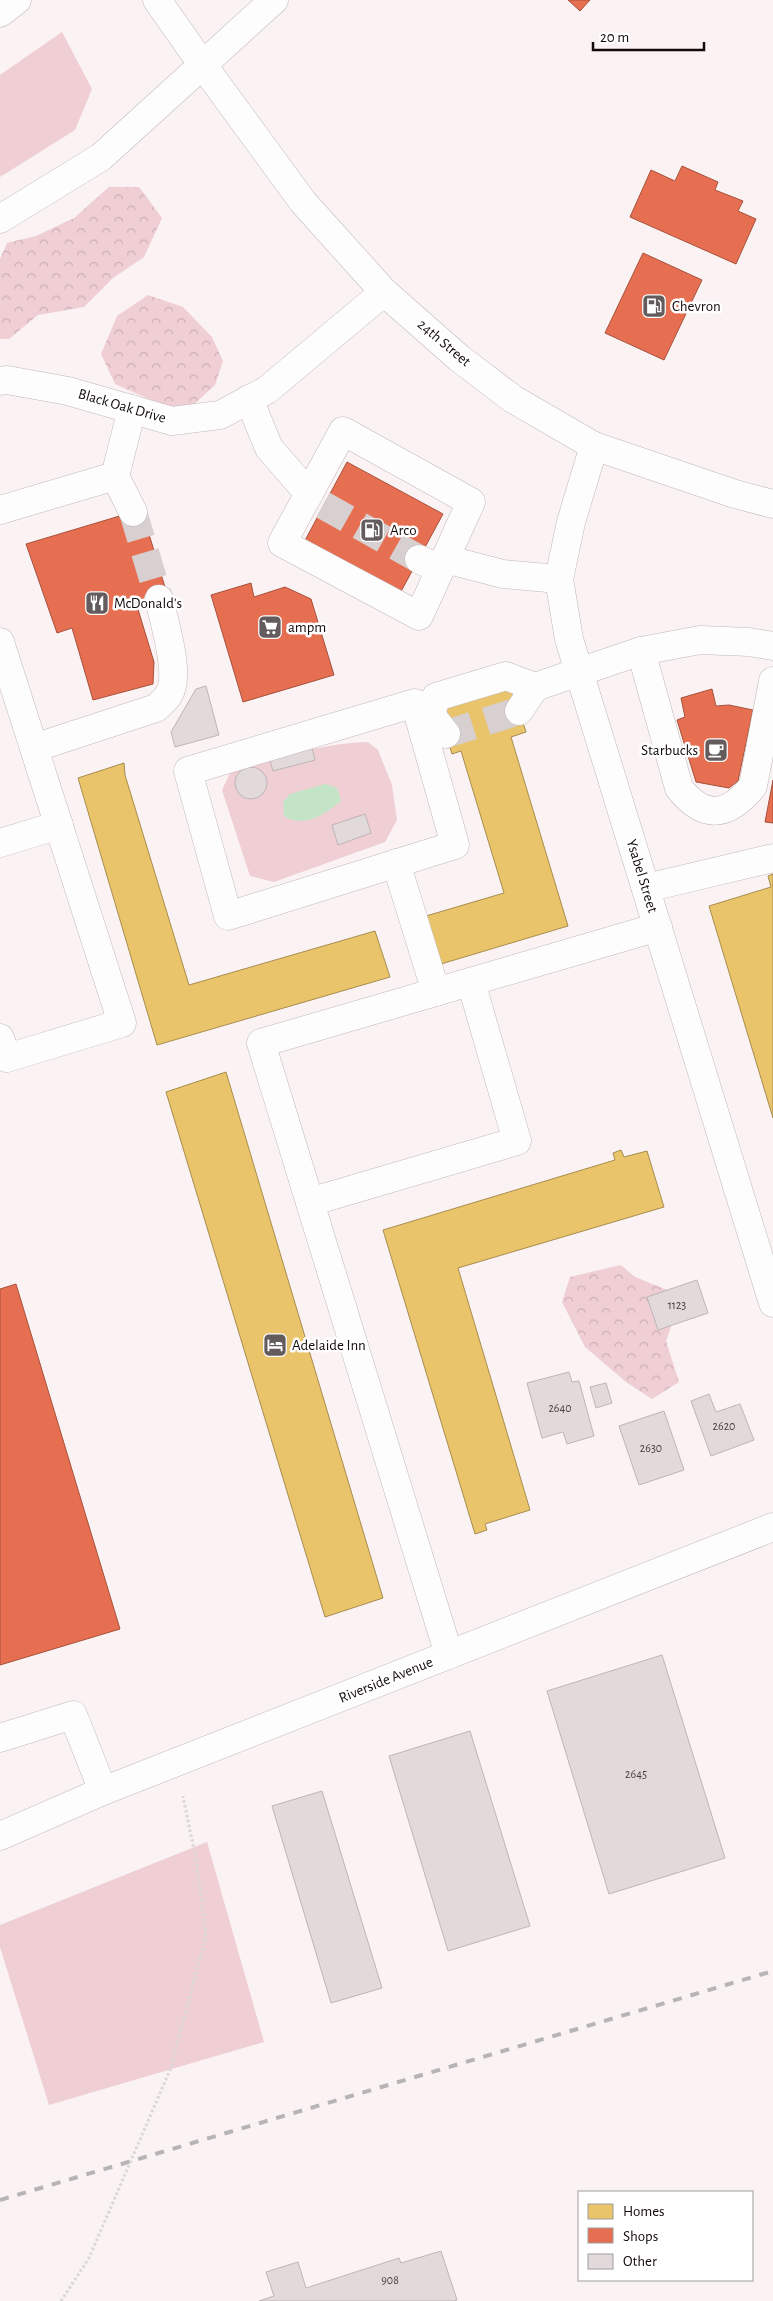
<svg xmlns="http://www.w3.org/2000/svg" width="773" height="2301" font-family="'Alegreya Sans',sans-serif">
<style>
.grass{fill:#efced4}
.forest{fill:url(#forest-crowns)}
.water{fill:#c3e4c6}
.homes{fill:#e9c46a;stroke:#a88c4e}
.shops{fill:#e76f51;stroke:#a7513c}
.building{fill:#e2d9db;stroke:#beb5b6}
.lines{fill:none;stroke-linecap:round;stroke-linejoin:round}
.minor-tunnel{stroke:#d7cfd0;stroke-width:28;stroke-dasharray:28 14;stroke-linecap:butt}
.minor-casing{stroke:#c0b8b9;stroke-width:29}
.major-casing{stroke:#c0b8b9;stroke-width:29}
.highway-casing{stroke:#c0b8b9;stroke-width:29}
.path{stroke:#d9d7d7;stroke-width:3;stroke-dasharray:2.5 2.5;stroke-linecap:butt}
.minor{stroke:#fefdfd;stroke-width:28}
.major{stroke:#fefdfd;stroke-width:28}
.highway{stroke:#fefdfd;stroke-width:28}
.rail{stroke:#b7b4b5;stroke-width:4;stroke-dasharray:9 9;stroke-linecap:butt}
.labels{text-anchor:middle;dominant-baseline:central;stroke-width:5;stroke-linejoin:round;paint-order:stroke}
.number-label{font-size:12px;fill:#463e3f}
.poi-label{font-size:15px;fill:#120a0b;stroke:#fff;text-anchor:start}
.street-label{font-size:15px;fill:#120a0b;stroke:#fff}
</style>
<defs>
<pattern id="forest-crowns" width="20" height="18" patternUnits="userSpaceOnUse" patternTransform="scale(1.25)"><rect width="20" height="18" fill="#efced4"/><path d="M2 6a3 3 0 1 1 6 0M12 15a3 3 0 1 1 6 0" fill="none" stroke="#ccb0b5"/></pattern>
</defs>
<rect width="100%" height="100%" fill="#faf2f3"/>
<g class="grass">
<polygon points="62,32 92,89 75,130 0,177 0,75"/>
<path d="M368 742 378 750 392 785 397 820 385 842 274 882 250 876 222 790 230 773C275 759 320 743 368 742Z"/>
<polygon points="207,1842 264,2042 49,2105 0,1947 0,1925"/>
</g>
<g class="forest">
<polygon points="109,187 139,187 162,218 144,257 113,278 84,307 38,315 9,339 0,339 0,259 7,243 36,236 74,218"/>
<polygon points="148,295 183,307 212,337 223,361 215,385 191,407 167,407 115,384 101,354 117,316"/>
<polygon points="621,1265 635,1277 682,1296 666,1341 679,1382 652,1399 626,1382 585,1347 562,1302 570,1277"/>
</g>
<path class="water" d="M325 784 337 788 341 801C325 814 304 829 284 816L283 802 290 794Z"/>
<g class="homes">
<polygon points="512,688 526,732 511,737 568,926 441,964 426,916 504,893 461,751 452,754 438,710"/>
<polygon points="124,763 125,775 189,985 375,931 390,977 157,1045 78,778"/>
<polygon points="773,874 773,1118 709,906 771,887 768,876"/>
<polygon points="226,1072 383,1598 325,1617 166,1092"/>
<polygon points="621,1150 624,1157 647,1151 664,1207 458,1268 530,1510 485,1524 487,1530 475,1534 383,1230 615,1160 613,1153"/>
</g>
<g class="shops">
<polygon points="568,0 590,0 580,11"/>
<polygon points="682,166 718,182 715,190 743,201 738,211 756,219 736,264 630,217 651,170 675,181"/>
<polygon points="643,253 702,280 664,360 605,333"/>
<polygon points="347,462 443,514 398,597 302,546"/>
<polygon points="142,511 168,597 137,606 154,662 153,684 93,700 72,628 57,633 26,544 133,512"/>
<polygon points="251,583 254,597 285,587 311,599 334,675 243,702 211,595"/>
<polygon points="712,689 716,706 729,705 753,710 738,781 729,788 696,782 677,720 685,717 681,698"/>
<polygon points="773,780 773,823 765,822"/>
<polygon points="16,1284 120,1629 0,1665 0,1289"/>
</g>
<g class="building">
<polygon points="206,686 219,735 175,747 171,732 196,689"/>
<polygon points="312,748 315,760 273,771 270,760"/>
<circle cx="251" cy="783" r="16"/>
<polygon points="365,814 371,833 338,845 332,825"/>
<polygon points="697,1280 708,1313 658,1330 647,1297"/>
<polygon points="569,1372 572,1382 579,1381 594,1436 567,1444 563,1432 542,1438 527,1383"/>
<polygon points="606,1383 612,1403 596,1408 590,1387"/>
<polygon points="709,1394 716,1412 740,1404 754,1440 711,1456 691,1401"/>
<polygon points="664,1411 684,1470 639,1485 619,1426"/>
<polygon points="662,1655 725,1858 609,1894 547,1691"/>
<polygon points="470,1731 530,1926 448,1951 389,1756"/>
<polygon points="322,1791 382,1988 331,2003 272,1806"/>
<polygon points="441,2251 457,2300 454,2301 259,2301 274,2296 266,2272 298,2262 306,2288 399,2258 401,2263"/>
</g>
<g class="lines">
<g class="minor-tunnel">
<polyline points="323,505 419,559"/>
<polyline points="133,512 159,599"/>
<polyline points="446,734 519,711"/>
</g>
<g class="minor-casing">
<g id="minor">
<polyline points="0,381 7,380 68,391 172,421 220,415 267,390 384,292"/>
<polyline points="249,399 269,448 309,494"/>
<polygon points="343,431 471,502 419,616 282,543"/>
<polyline points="594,446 571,522 559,579 569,639 773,1303"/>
<polyline points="115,476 133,512"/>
<polyline points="0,510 115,476 132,409"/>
<polyline points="419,559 440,570"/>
<polyline points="445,559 503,574 559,579"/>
<polyline points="0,642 122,1023 7,1058 0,1038"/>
<path d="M641 651 679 788C704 820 728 817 753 786L773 681"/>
<polygon points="415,703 455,845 228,916 188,771"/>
<polyline points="519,711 535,687"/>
<polyline points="431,715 436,697 506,676 535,687 641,651 700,640 749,642 773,646"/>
<polyline points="431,715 446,734"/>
<path d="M34 748 156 708C160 704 166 700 169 694 181 675 164 621 159 599"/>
<polyline points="0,843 59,825"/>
<polyline points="396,863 436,992"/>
<polyline points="646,888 773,858"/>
<polyline points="310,1202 517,1141 471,982"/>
<polyline points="449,1655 261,1043 658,927"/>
<polyline points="0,1738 73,1715 103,1791"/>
<polyline points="0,1836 103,1791 773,1527"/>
</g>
</g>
<g class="major-casing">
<polyline id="major" points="202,64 303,202 384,292 459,358 513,399 594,446 735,494 773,504"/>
</g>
<g class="highway-casing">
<g id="highway">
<polyline points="157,0 202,64"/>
<polyline points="0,13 17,0"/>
<polyline points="0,219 101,157 274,0"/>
</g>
</g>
<polyline class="path" points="61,2301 89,2258 170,2070 206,1936 197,1865 183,1796"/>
<use href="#minor" class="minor"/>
<use href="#major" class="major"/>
<use href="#highway" class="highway"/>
<polyline class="rail" points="0,2200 773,1971"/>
</g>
<defs>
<g id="fuel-square" transform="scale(1.25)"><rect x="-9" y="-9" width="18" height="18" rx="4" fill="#635b5c" stroke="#fff"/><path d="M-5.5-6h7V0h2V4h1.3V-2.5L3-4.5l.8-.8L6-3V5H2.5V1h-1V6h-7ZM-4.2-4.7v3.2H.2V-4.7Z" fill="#fff"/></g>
<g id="restaurant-square" transform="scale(1.25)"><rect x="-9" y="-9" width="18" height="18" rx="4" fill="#635b5c" stroke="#fff"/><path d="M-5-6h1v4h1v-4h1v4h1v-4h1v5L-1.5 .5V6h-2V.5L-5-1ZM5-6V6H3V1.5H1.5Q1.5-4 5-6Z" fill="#fff"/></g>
<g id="supermarket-square" transform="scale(1.25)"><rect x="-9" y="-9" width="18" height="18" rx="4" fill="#635b5c" stroke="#fff"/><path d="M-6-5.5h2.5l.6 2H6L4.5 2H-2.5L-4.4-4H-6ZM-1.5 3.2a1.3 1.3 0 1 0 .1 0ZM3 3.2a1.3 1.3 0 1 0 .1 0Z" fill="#fff"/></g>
<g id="cafe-square" transform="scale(1.25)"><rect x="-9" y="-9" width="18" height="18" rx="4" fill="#635b5c" stroke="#fff"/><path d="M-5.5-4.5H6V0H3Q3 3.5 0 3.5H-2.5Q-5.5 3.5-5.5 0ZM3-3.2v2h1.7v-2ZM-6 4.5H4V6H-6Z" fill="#fff"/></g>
<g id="hotel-square" transform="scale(1.25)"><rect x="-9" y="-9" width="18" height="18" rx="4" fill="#635b5c" stroke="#fff"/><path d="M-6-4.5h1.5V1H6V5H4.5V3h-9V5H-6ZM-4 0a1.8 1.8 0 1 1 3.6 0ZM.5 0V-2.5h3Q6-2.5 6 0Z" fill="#fff"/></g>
</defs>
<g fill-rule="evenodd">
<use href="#fuel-square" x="654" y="306"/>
<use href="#fuel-square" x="372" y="530"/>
<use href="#restaurant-square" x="97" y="603"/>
<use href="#supermarket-square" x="270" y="627"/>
<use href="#cafe-square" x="716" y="750"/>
<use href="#hotel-square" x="275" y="1345"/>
</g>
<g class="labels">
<g class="number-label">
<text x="677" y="1305">1123</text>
<text x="560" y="1408">2640</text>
<text x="724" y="1426">2620</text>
<text x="651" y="1448">2630</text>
<text x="636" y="1774">2645</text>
<text x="390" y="2280">908</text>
</g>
<g class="poi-label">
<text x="672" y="306">Chevron</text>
<text x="390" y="530">Arco</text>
<text x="114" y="603">McDonald's</text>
<text x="288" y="627">ampm</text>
<text x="698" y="750" text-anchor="end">Starbucks</text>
<text x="292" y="1345">Adelaide Inn</text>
</g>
<g class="street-label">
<text transform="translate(444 343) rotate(40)">24th Street</text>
<text transform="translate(122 406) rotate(16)">Black Oak Drive</text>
<text transform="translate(642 876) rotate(73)">Ysabel Street</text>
<text transform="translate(386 1680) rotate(-22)">Riverside Avenue</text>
</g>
</g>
<rect x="578" y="2191" width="175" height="90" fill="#ffffff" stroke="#a09d9d"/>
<rect x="588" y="2204" width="25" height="15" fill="#e9c46a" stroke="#a09d9d"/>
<text x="623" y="2216" font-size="15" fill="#120a0b">Homes</text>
<rect x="588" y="2228" width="25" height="15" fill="#e76f51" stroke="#a09d9d"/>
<text x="623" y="2241" font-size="15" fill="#120a0b">Shops</text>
<rect x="588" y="2254" width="25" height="15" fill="#e2d9db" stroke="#a09d9d"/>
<text x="623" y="2266" font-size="15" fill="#120a0b">Other</text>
<path d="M593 42v8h111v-8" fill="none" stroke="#120a0b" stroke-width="2.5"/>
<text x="600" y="42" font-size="15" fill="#120a0b" stroke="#ffffff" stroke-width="4" paint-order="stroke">20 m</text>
</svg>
